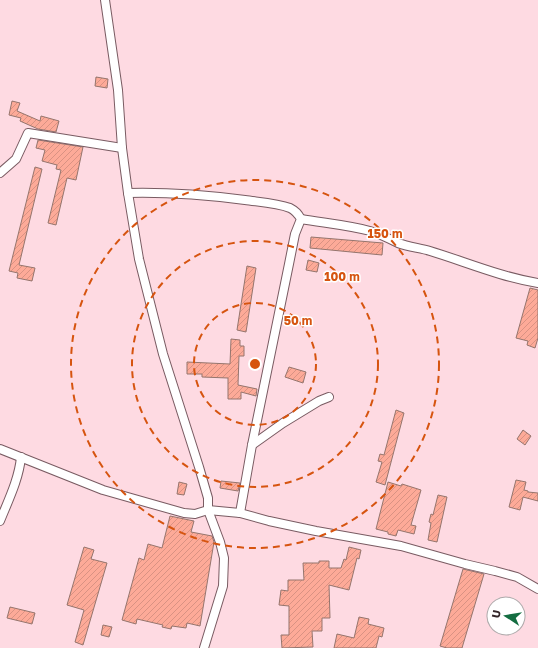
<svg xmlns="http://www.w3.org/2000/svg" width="538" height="648" font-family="'Golos Text',sans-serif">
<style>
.building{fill:url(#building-hatch);stroke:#95756d}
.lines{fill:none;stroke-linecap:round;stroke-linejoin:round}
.minor-casing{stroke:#795b62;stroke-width:10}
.minor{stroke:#fff;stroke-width:8}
.ring{fill:none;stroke:#d6540f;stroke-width:2;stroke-dasharray:7 5}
.centre{fill:#d6540f;stroke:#fff;stroke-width:2}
.ring-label{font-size:12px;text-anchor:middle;font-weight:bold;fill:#d6540f;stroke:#fff;stroke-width:3;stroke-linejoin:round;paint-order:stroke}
</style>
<defs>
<pattern id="building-hatch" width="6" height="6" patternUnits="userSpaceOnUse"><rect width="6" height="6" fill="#fdaa98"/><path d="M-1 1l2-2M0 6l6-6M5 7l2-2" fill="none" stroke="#d99283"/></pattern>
</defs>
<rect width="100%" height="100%" fill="#fedae2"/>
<g class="building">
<polygon points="96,77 108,79 107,88 95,86"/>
<polygon points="12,101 20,103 17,111 40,121 41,116 59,121 56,132 38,129 20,121 21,118 9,115"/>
<polygon points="38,140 83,147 76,180 67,178 56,225 48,223 61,170 56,169 57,165 42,161 45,150 36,148"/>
<polygon points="35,167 42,169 19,265 35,268 32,281 17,278 18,273 9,271"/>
<polygon points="311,237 383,243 382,255 310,248"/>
<polygon points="308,260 319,263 317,272 306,270"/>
<polygon points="247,266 256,268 246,332 237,330"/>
<polygon points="530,288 538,290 538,338 535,348 527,345 528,341 516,338"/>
<polygon points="231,339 240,340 240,346 244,346 244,356 239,356 238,385 257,389 256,396 241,392 241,399 228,399 228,378 202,377 202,374 187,374 187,362 230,364"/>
<polygon points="289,367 306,372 303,383 285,377"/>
<polygon points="396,410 404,413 385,485 376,482 382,462 378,461 380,454 384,455"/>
<polygon points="523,430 531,436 525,445 517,439"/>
<polygon points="516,480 526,482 524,490 528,491 528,492 538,493 538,501 523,497 520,510 509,507"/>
<polygon points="221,481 240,483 238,491 220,488"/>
<polygon points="179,482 187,484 184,495 177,494"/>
<polygon points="388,482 401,486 402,484 421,490 411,525 416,526 414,534 398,530 396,536 388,534 388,532 376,529"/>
<polygon points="438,495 447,497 437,542 428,540 431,523 429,522 431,514 433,515"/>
<polygon points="170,516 194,521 191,532 212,536 214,542 200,626 187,623 186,628 172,626 171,629 162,627 163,625 137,619 136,624 122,620 139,558 144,560 148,544 162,548"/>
<polygon points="84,547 94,550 91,559 107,563 83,645 75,642 84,610 67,605"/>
<polygon points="349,547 361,550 359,559 357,558 349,590 329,585 330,618 322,618 322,631 312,631 313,647 282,648 281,635 289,635 289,606 279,605 281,590 288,591 288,580 304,580 303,563 319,563 319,561 329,561 329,568 341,568 344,559 346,560"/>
<polygon points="463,569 484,574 462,648 447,648 440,646"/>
<polygon points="10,607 35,613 32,624 7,618"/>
<polygon points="359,617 369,619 368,624 384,628 382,637 379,636 376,648 334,648 337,634 354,638"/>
<polygon points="103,625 112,627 109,637 101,635"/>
</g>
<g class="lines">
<g class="minor-casing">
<g id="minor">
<polyline points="105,0 118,90 122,148 128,193 139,259 163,354 199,467 208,498 208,510 220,542 224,558 223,586 204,648"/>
<polyline points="0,173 16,159 28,133 122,148"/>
<path d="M128 193C167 192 206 195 245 200 259 202 277 203 290 208 296 211 298 214 301 219L295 234 289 264 252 445 240 513"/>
<path d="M301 219C324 223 347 225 370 231 380 234 388 238 398 243 408 247 420 248 430 251 466 262 501 277 538 283"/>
<polyline points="252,445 283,423 319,401 329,397"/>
<polyline points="0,449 103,490 184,513 195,514 208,510 240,513 269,521 316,531 401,546 465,564 495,571 517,577 538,589"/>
<path d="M0 521C8 501 19 479 21 457"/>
</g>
</g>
<use href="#minor" class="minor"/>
</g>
<g class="ring">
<circle cx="255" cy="364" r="61"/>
<circle cx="255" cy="364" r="123"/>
<circle cx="255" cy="364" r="184"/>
</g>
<circle cx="255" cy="364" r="6" class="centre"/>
<g class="ring-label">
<text x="385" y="238">150 m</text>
<text x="342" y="281">100 m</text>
<text x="298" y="325">50 m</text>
</g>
<g transform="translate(506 616) rotate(282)"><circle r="19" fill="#ffffff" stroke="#aea9aa"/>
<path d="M0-3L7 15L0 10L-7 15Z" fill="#146d41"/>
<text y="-6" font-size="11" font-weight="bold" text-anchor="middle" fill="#35272a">U</text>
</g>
</svg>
